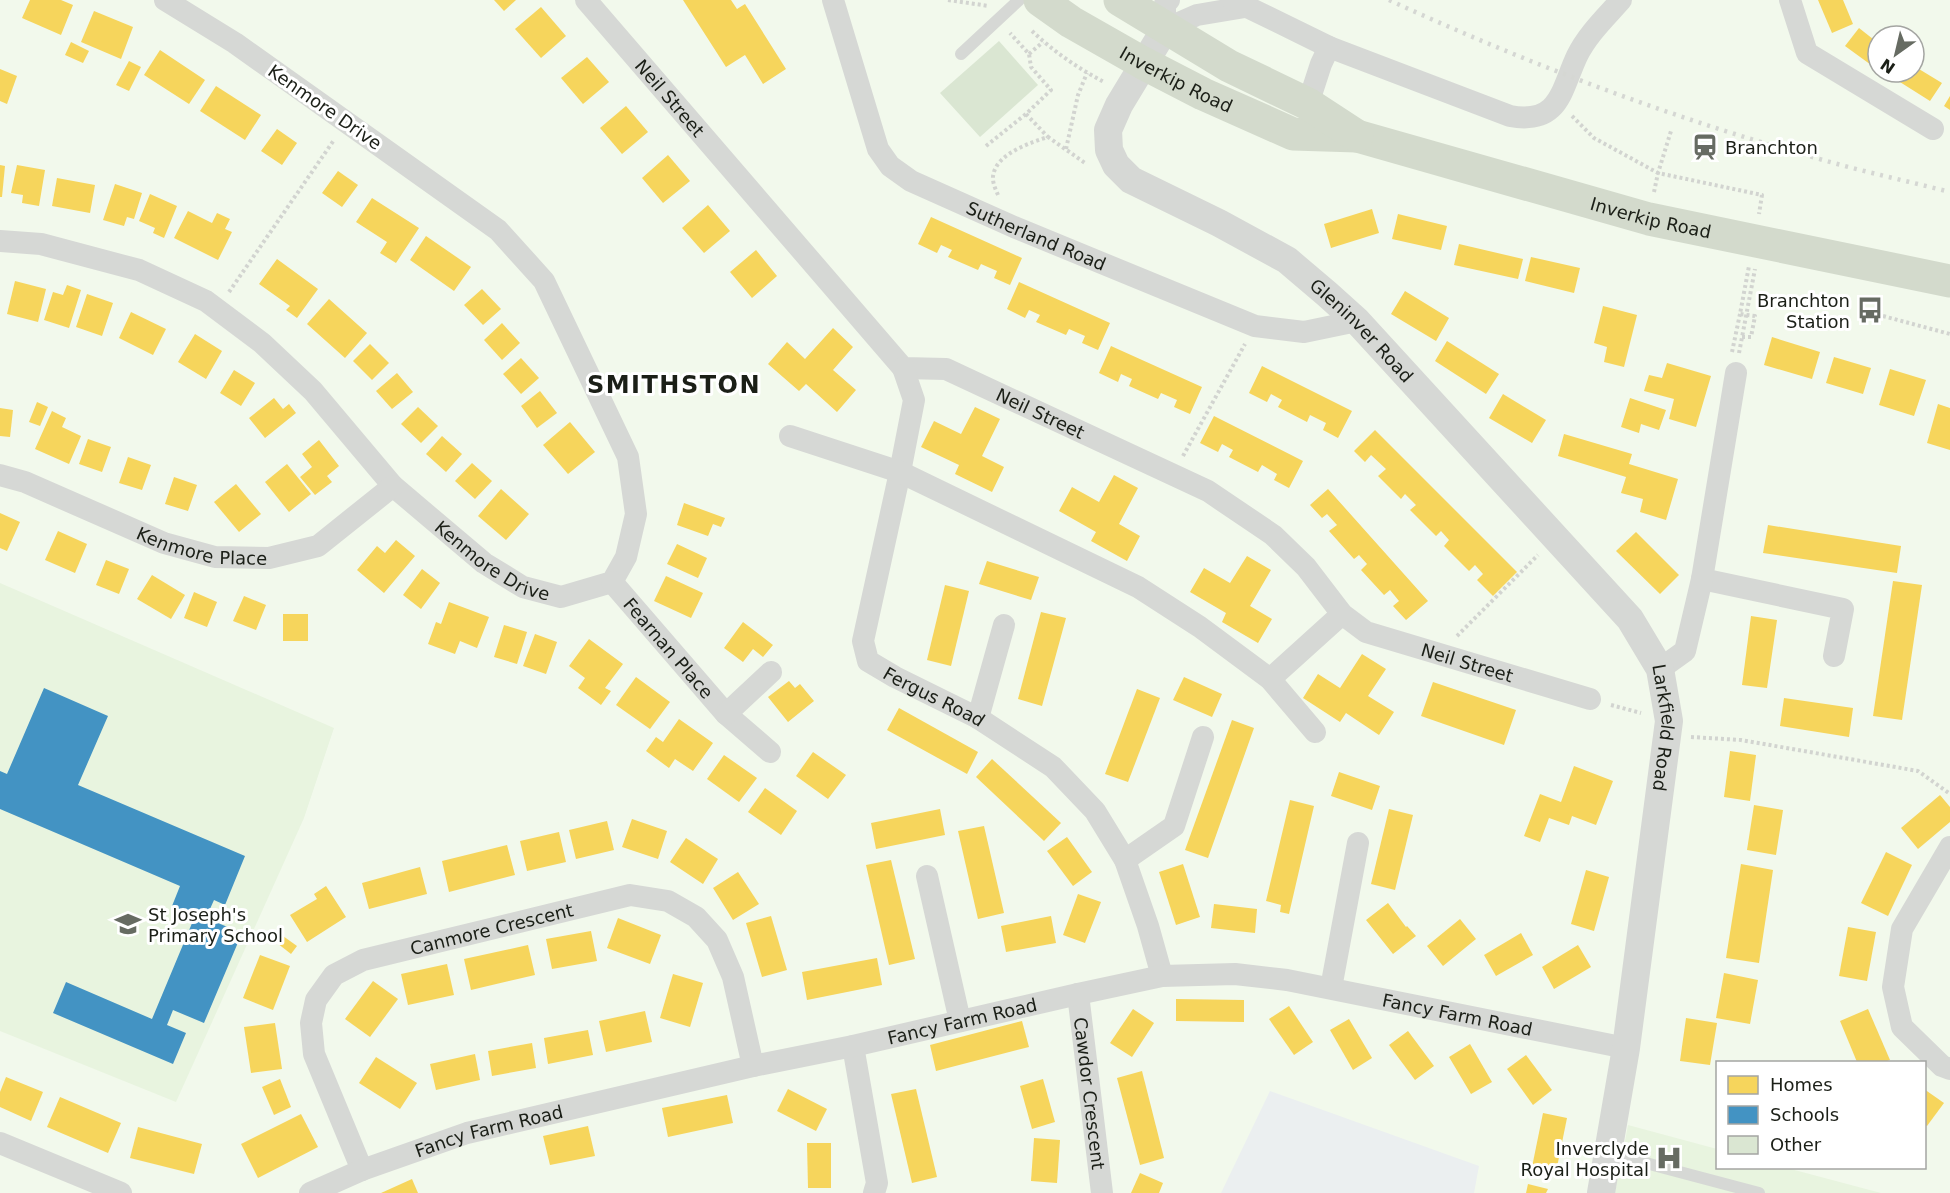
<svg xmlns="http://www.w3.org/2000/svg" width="1950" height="1193" font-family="'DejaVu Sans',sans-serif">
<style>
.built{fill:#e8f4df}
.green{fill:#ebeff0}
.homes{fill:#f6d55c}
.schools{fill:#4393c3}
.building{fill:#dae6d2}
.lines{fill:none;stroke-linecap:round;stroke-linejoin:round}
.path{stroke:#d2d4d0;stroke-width:4;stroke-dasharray:3 3;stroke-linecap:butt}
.service{stroke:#d6d8d5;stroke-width:12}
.minor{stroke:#d6d8d5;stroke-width:22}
.tertiary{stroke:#d6d8d5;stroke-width:28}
.trunk{stroke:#d3dacc;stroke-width:33}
.rail{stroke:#d5d7d3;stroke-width:4.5;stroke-dasharray:3 6;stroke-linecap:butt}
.labels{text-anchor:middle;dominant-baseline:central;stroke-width:6;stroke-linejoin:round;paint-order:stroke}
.street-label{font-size:18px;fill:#1b1f17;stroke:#fff}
.poi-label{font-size:18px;fill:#1b1f17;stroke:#fff;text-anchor:start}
.district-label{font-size:24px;font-weight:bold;letter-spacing:1.5px;fill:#1b1f17;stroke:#fff}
</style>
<rect width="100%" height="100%" fill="#f2f9ec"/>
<g class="built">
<polygon points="0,583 334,728 304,818 176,1102 0,1031"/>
<polygon points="1628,1125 1717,1149 1718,1168 1787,1168 1881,1193 1615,1193"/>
</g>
<polygon class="green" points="1270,1091 1479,1166 1474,1193 1221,1193"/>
<g class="homes">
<polygon points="30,0 61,0 73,5 61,35 22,18"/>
<polygon points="494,0 516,0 504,11"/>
<polygon points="683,0 731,0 737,9 745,4 786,69 763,84 745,55 726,67"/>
<polygon points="1818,0 1843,0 1853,24 1832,33"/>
<polygon points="541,7 566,36 541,58 515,29"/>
<polygon points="94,11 133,27 121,59 81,42"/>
<polygon points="1859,28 1878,43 1878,70 1845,46"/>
<polygon points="71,42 89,51 83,63 65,55"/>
<polygon points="160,50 205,80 189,104 144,75"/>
<polygon points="587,57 609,82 583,104 561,78"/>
<polygon points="129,61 141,67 129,91 116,85"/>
<polygon points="1914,66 1942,83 1930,101 1892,77 1895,72 1914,72"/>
<polygon points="0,69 17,76 7,104 0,101"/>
<polygon points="216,86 261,115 245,140 200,111"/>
<polygon points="1950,96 1950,110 1944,106"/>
<polygon points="626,106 648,132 622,154 600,128"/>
<polygon points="277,129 297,143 282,165 261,151"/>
<polygon points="668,155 690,181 663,203 642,178"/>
<polygon points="0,165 5,166 2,197 0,197"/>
<polygon points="17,165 45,170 39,206 22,203 23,195 11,193"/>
<polygon points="338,171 358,185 342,207 322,193"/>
<polygon points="57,178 95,185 90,213 52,206"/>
<polygon points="115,184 142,193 134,219 127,217 124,226 103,220"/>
<polygon points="150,194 177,206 164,238 153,233 155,228 139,221"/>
<polygon points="372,198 419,228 396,263 380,253 387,242 356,222"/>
<polygon points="708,205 730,231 704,253 682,228"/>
<polygon points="1372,209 1379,233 1331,248 1324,224"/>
<polygon points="188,211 212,223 217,213 230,219 225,229 232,232 218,260 174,238"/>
<polygon points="1398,214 1447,226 1441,250 1392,239"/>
<polygon points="931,217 1022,258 1010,285 994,278 997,271 981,264 978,270 948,257 952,250 941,245 937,253 918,244"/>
<polygon points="426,236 471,267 454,291 410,260"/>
<polygon points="1459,244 1523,259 1518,279 1454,265"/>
<polygon points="756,250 777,276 752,298 730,272"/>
<polygon points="1531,257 1580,268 1574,293 1525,281"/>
<polygon points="277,259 318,289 297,318 286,310 290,306 259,284"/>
<polygon points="15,281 46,289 38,322 7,314"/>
<polygon points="1019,282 1110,323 1098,350 1082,343 1085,336 1069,329 1066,335 1036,322 1040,315 1029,310 1025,318 1007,309"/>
<polygon points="67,285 81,290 69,328 44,320 53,292 63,295"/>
<polygon points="482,289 501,309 483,325 464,305"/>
<polygon points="1405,291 1449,318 1436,341 1391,314"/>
<polygon points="87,294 113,303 102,336 76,327"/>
<polygon points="329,299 367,333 345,358 307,324"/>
<polygon points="1603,306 1637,315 1624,367 1604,362 1607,347 1594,343"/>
<polygon points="131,312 166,329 153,355 119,338"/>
<polygon points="502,323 520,343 502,360 484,340"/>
<polygon points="833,328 853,347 833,370 856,390 837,412 806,384 799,391 768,364 787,342 805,359"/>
<polygon points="195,334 222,351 206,379 178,362"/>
<polygon points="1772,337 1820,352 1812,379 1764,365"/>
<polygon points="1447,341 1499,374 1486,394 1435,361"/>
<polygon points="370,344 389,363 372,380 353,361"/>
<polygon points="1111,346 1202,387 1190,414 1174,407 1177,400 1161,393 1158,399 1129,386 1132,379 1121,374 1118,382 1099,373"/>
<polygon points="1834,357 1871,368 1863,394 1826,383"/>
<polygon points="521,358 539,378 521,394 503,374"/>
<polygon points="1667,363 1711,376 1696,427 1669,419 1674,399 1644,391 1649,375 1662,378"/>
<polygon points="1262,366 1352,411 1338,438 1323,430 1326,423 1310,415 1307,422 1278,407 1282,400 1271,394 1267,402 1249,393"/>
<polygon points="1890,369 1926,380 1914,416 1879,405"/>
<polygon points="234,370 255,383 241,406 220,393"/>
<polygon points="397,373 413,392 392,409 376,391"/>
<polygon points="540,391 557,413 537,428 521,406"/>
<polygon points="1503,394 1546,420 1532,443 1489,418"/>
<polygon points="274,398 283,409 289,404 296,413 265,438 249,418"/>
<polygon points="1630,398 1666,410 1659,430 1641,424 1639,433 1621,427"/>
<polygon points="37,402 48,407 40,426 29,422"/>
<polygon points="1938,404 1950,408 1950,450 1927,443"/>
<polygon points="418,407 438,426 421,443 401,424"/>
<polygon points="975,407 1000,419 982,456 1004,467 992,492 955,474 959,465 921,447 934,421 961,434"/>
<polygon points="0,408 13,410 10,437 0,436"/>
<polygon points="52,411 66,418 62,427 81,436 69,464 35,449"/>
<polygon points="1214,416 1303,461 1289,488 1274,480 1277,474 1262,465 1258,472 1229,457 1233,450 1222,444 1218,452 1200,443"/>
<polygon points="570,422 595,452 568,474 543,445"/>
<polygon points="1375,430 1517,572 1493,596 1477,580 1483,574 1475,565 1469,571 1444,546 1449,540 1441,531 1436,536 1410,510 1416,505 1405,494 1401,499 1378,476 1386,469 1371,455 1365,462 1354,451"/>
<polygon points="1564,434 1632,454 1629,464 1678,479 1666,520 1640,512 1643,499 1621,493 1626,477 1558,456"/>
<polygon points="442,436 462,454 446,472 426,454"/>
<polygon points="88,439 111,447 102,472 79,464"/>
<polygon points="319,440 339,466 327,476 332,482 315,495 300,477 312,467 302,454"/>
<polygon points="128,457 151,465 142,490 119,483"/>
<polygon points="472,463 492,481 475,499 455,481"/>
<polygon points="287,464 311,494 289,512 265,482"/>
<polygon points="1114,475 1138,488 1119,524 1140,536 1127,561 1091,541 1096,532 1059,511 1072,487 1099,502"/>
<polygon points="174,477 197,485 188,511 165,504"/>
<polygon points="236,484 261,514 239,532 214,502"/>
<polygon points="501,489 529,514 506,540 478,516"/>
<polygon points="1328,489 1428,601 1406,620 1393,606 1399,601 1390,590 1384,595 1361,570 1367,564 1359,555 1354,559 1329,531 1337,525 1327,514 1322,518 1310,505"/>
<polygon points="684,503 725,518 721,527 713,524 708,536 677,525"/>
<polygon points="0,513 20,522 7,551 0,548"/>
<polygon points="1768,525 1901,546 1897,573 1763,553"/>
<polygon points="58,531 87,544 75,573 45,560"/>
<polygon points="1636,532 1679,575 1660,594 1616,551"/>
<polygon points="396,540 415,556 384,593 357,570 377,546 385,553"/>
<polygon points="677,544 707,558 698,578 667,564"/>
<polygon points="1247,556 1271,570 1250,606 1272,619 1258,643 1222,622 1226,613 1190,592 1204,568 1230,583"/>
<polygon points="106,560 129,569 119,594 96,585"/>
<polygon points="987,561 1039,577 1031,600 979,584"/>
<polygon points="422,569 440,583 421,609 403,595"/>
<polygon points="152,575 185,595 171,619 137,599"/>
<polygon points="666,576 703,593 691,618 654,601"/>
<polygon points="1893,581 1922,585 1902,720 1873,716"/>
<polygon points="945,585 969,591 951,666 927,660"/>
<polygon points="194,592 217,602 207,627 184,618"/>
<polygon points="244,596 266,605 256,630 233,621"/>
<polygon points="449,602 489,617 477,648 460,641 455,654 428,644 436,622 441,624"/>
<polygon points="1041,612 1066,618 1042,706 1018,699"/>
<rect x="283" y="614" width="25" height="27"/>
<polygon points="1751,616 1777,620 1767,688 1742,685"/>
<polygon points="743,622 773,645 763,657 753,649 743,662 724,648"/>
<polygon points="504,625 527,632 517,664 494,657"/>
<polygon points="535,634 557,642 546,674 523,666"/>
<polygon points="589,639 623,664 605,688 611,691 601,705 578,688 585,678 569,666"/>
<polygon points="1362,654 1386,669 1368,696 1394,712 1379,735 1346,713 1340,722 1303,698 1318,674 1340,688"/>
<polygon points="636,677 670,702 650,729 616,705"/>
<polygon points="1184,677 1222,694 1212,717 1173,700"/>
<polygon points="789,681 795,688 800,684 814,701 788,722 768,697"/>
<polygon points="1433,682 1516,710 1504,745 1421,716"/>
<polygon points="1137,689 1160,698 1128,782 1105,774"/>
<polygon points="1784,698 1853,708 1849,737 1780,726"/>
<polygon points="899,708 978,752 967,774 887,730"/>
<polygon points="679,719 713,743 693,771 675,759 669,768 646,751 656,737 663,742"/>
<polygon points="1232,720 1254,728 1208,858 1185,850"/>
<polygon points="1730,751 1756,755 1750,801 1724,797"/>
<polygon points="813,752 846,775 828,799 796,776"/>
<polygon points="724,755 757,778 739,802 707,779"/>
<polygon points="992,759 1061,823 1044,841 976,777"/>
<polygon points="1574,766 1613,781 1596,825 1572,816 1569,825 1549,818 1540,842 1524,836 1540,794 1561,802"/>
<polygon points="1339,772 1380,786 1372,810 1331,796"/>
<polygon points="765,788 797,811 781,835 748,812"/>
<polygon points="1940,795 1950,807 1950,822 1918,849 1901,828"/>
<polygon points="1290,800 1314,806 1289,914 1280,912 1281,905 1266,901"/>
<polygon points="1754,805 1783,810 1776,855 1747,850"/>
<polygon points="940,809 945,835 876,849 871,823"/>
<polygon points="1389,809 1413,815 1395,890 1371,884"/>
<polygon points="632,819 667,831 658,859 622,847"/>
<polygon points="607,821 614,850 576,859 569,830"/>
<polygon points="984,826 1004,913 978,919 958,831"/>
<polygon points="559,832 566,862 527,871 520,841"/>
<polygon points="1067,837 1092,872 1073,886 1047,851"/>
<polygon points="686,838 718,859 703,884 670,862"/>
<polygon points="507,845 515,875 449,892 442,861"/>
<polygon points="1886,852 1912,865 1888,916 1861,903"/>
<polygon points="891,860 915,959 889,965 866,865"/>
<polygon points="1183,864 1200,917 1176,925 1159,872"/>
<polygon points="1741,864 1773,870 1759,963 1726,958"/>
<polygon points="420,867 427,894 369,909 362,883"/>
<polygon points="1586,870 1609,877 1594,931 1571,924"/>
<polygon points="738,872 759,904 733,920 713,888"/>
<polygon points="326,886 346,917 307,942 290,915 317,899 314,894"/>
<polygon points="1078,894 1101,902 1085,943 1063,935"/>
<polygon points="1388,903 1406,927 1407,926 1416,936 1393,954 1366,920"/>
<polygon points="1214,904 1257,909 1255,933 1211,928"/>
<polygon points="771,916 787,970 762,977 746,923"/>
<polygon points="1051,916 1056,943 1006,952 1001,926"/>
<polygon points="618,918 661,935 650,964 607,948"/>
<polygon points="1460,919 1476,939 1443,966 1427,946"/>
<polygon points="1848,927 1876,932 1867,981 1839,976"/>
<polygon points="591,931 597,961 552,969 546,939"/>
<polygon points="1521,933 1533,955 1496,976 1484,955"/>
<polygon points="283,936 297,946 291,954 277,943"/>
<polygon points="528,945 535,975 471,990 464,959"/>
<polygon points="1578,945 1591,967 1554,989 1542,967"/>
<polygon points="260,955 290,966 273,1010 243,998"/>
<polygon points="877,958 882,985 807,1000 802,972"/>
<polygon points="447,964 454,995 408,1005 401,974"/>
<polygon points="1724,973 1758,980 1750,1024 1716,1018"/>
<polygon points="673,974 703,983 690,1027 660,1018"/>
<polygon points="373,981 398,999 370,1037 345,1019"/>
<polygon points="1176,999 1244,1000 1244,1022 1176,1021"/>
<polygon points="1289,1006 1313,1042 1294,1055 1269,1019"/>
<polygon points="1133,1009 1154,1023 1132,1057 1110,1043"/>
<polygon points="1868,1009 1890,1060 1884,1062 1857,1062 1840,1021"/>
<polygon points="645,1011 652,1042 606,1052 599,1021"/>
<polygon points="1686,1018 1717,1023 1710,1065 1680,1061"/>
<polygon points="1349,1019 1372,1058 1353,1070 1330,1030"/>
<polygon points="1022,1021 1029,1047 936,1071 930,1045"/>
<polygon points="275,1023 282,1069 251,1073 244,1027"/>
<polygon points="588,1030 593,1055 548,1064 544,1038"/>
<polygon points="1408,1031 1434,1066 1415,1080 1389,1045"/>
<polygon points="532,1043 536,1068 492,1076 488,1051"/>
<polygon points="1470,1044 1492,1082 1471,1094 1449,1057"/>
<polygon points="475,1054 480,1080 436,1090 430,1064"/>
<polygon points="1526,1055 1552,1090 1533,1105 1507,1069"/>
<polygon points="376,1057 417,1083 400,1109 359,1083"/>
<polygon points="1142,1071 1164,1158 1140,1165 1117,1078"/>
<polygon points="6,1077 43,1092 31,1121 0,1107 0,1092"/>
<polygon points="280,1079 291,1107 274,1115 262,1087"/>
<polygon points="1043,1079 1055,1122 1032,1129 1020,1086"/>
<polygon points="788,1089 827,1109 816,1131 777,1111"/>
<polygon points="916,1089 937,1177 912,1183 891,1094"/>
<polygon points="1924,1089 1944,1103 1927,1126 1924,1124"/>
<polygon points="727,1095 733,1123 668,1137 662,1108"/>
<polygon points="60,1097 121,1123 108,1153 47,1127"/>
<polygon points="1543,1113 1567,1118 1556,1172 1532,1167"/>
<polygon points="301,1114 318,1147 258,1178 241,1144"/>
<polygon points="588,1126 595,1156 550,1165 543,1136"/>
<polygon points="138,1127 202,1144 194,1174 130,1158"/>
<polygon points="1034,1138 1060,1140 1057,1183 1031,1181"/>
<polygon points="807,1143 831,1143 831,1188 808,1188"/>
<polygon points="1140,1173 1163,1183 1159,1193 1131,1193"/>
<polygon points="412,1179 418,1193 381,1193"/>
<polygon points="1528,1184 1548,1189 1546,1193 1526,1193"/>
</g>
<polygon class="schools" points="44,688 108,716 78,785 245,856 225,905 214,900 206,918 242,933 204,1023 173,1010 167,1025 186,1033 173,1064 53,1013 66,982 152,1019 195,916 172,906 180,886 0,809 0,771 7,774"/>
<polygon class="building" points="999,41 1038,85 980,137 940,93"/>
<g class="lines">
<g class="path">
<polyline points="948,0 989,6"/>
<path d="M1032 31C1053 51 1079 69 1104 82"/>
<polyline points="1029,54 1043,42"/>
<polyline points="1026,114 1048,137"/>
<polyline points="1572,116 1594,138 1658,173 1762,195 1759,214"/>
<polyline points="986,146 1026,114 1051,90 1031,67 1029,54 1010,33"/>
<polyline points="1066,149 1078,95 1087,73"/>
<polyline points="1654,192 1658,173 1671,131"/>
<path d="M998 195C995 188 991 180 994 172 999 153 1032 142 1048 137L1085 163"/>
<polyline points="229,292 334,140"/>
<polyline points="1883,316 1950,334"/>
<polyline points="1742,337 1751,337 1755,316 1740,314 1749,266"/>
<polyline points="1732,352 1740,314"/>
<polyline points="1739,353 1755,269"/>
<polyline points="1183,456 1245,344"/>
<polyline points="1457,636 1538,555"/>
<polyline points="1611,705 1641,713"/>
<polyline points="1691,737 1741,740 1918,771 1950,794"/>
</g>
<g class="service">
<polyline points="961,54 1019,0"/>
<polyline points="1608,1153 1759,1193"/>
</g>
<g class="minor">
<path id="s1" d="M586 0 903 368 946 369 1208 491 1273 535 1306 567 1342 614 1366 632 1590 699"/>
<path id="s2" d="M833 0 878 149 890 166 911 181 1014 227 1255 326 1304 332 1357 321"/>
<polyline points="1169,0 1165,4 1165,29 1197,15 1245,7"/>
<path d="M1233 0 1329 47 1510 116C1560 125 1561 90 1577 56 1587 35 1606 17 1621 0"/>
<polyline points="1790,0 1807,53 1933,129"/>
<polyline points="1308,104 1321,64 1329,47"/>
<path id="s3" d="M0 241 41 244 139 270 206 301 262 343 313 391 393 486 484 563 523 587 561 597 612 582 626 557 636 514 628 457 544 281 498 230 235 43 165 0"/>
<path id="s4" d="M903 368 914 400 900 472 863 641 868 661 895 677 978 718 1053 767 1095 811 1125 860 1148 926 1162 976"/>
<polyline points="790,436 900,472 1138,587 1200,627 1270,679 1315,732"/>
<path id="s5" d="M0 475 25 482 164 543 215 557 269 558 318 546 393 486"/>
<polyline points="1702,579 1843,609 1834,656"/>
<path id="s6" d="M612 582 726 714 770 752"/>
<polyline points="1660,669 1685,651 1702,579 1736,373"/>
<polyline points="1270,679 1342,614"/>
<polyline points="726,714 771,672"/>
<polyline points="978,718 1004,625"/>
<polyline points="1950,847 1902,929 1893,987 1902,1027 1942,1066 1950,1069"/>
<polyline points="1125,860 1174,826 1203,737"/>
<polyline points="927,876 960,1021"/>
<polyline points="1331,988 1358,843"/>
<path id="s7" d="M1078 994 1102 1193"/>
<polyline points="853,1046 877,1183 874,1193"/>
<polyline points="0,1143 121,1193"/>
<path id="s8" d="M362 1170 314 1054 311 1023 316 1000 334 975 363 960 630 895 668 901 696 917 717 940 733 977 753 1066"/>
<path id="s9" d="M310 1193 362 1170 467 1133 753 1066 853 1046 1078 994 1162 976 1235 974 1287 980 1626 1048"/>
</g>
<path class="tertiary" id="s10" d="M1165 29 1119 105 1108 130 1109 150 1116 165 1131 180 1219 223 1287 260 1327 294 1357 321 1630 619 1660 669 1669 721 1626 1048 1601 1193"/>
<g class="trunk">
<path id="s11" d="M1040 0 1071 22 1143 63 1203 94 1293 134 1357 136 1649 219 1950 281"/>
<polyline points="1120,0 1229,66 1308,104 1357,136"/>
</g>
<path class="rail" d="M1389 0C1524 62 1666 116 1809 156 1856 170 1903 180 1950 192"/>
</g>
<defs>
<g id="station-bare" transform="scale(2.07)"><path d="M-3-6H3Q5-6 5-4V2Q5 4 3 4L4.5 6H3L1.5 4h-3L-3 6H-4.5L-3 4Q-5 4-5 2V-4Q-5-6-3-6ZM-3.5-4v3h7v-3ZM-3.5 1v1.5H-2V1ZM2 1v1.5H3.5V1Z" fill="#666b62" stroke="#fff" stroke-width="2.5" paint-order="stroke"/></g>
<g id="bus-bare" transform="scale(2.07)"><path d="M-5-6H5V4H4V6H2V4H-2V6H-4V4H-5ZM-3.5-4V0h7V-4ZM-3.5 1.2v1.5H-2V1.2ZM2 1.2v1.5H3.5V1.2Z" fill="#666b62" stroke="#fff" stroke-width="2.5" paint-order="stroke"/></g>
<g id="school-bare" transform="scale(2.07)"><path d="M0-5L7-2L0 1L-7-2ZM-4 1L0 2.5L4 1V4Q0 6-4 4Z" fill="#666b62" stroke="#fff" stroke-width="2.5" paint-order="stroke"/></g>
<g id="hospital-bare" transform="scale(2.07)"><path d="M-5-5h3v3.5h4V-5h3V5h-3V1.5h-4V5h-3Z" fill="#666b62" stroke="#fff" stroke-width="2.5" paint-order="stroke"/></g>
</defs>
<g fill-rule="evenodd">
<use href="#station-bare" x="1705" y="147"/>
<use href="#bus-bare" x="1870" y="310"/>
<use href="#school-bare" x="128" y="924"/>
<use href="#hospital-bare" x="1669" y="1158"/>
</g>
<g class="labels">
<g class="street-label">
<text stroke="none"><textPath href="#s11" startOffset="158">Inverkip Road</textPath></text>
<text stroke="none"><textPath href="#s1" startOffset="129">Neil Street</textPath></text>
<text transform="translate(325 107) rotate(35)">Kenmore Drive</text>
<text stroke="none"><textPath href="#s11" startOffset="656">Inverkip Road</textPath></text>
<text stroke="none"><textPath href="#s2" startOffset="339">Sutherland Road</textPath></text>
<text stroke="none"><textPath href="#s10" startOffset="452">Gleninver Road</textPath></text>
<text stroke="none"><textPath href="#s1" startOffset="633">Neil Street</textPath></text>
<text stroke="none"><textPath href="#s5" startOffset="216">Kenmore Place</textPath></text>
<text stroke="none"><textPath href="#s3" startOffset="606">Kenmore Drive</textPath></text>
<text stroke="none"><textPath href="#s6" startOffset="87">Fearnan Place</textPath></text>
<text stroke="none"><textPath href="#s1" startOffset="1137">Neil Street</textPath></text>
<text stroke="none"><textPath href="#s4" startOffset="376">Fergus Road</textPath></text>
<text stroke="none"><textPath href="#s10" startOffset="964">Larkfield Road</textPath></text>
<text stroke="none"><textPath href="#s8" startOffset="376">Canmore Crescent</textPath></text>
<text stroke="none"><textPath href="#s9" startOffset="1180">Fancy Farm Road</textPath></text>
<text stroke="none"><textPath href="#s9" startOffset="676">Fancy Farm Road</textPath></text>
<text stroke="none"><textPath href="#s7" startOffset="100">Cawdor Crescent</textPath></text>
<text stroke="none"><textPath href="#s9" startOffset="190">Fancy Farm Road</textPath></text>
</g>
<g class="poi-label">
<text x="1725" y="147">Branchton</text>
<text x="1850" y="300" text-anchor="end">Branchton<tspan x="1850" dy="21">Station</tspan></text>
<text x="148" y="914">St Joseph's<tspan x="148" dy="21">Primary School</tspan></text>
<text x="1649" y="1148" text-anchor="end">Inverclyde<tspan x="1649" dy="21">Royal Hospital</tspan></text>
</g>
<g class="district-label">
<text x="674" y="385">SMITHSTON</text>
</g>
</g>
<rect x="1716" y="1061" width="210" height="108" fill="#ffffff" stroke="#a4a5a2" stroke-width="1.5"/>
<rect x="1728" y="1076" width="30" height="18" fill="#f6d55c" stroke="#a4a5a2" stroke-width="1.5"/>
<text x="1770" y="1091" font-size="18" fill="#1b1f17">Homes</text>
<rect x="1728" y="1106" width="30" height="18" fill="#4393c3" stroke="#a4a5a2" stroke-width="1.5"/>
<text x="1770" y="1121" font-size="18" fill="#1b1f17">Schools</text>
<rect x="1728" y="1136" width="30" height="18" fill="#dae6d2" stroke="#a4a5a2" stroke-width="1.5"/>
<text x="1770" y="1151" font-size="18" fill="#1b1f17">Other</text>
<g transform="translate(1896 54) rotate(214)"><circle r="28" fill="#ffffff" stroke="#a4a5a2" stroke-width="1.5"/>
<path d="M0-4.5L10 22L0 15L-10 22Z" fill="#666b62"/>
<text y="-9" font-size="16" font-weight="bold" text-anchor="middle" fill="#1b1f17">N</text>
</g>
</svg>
